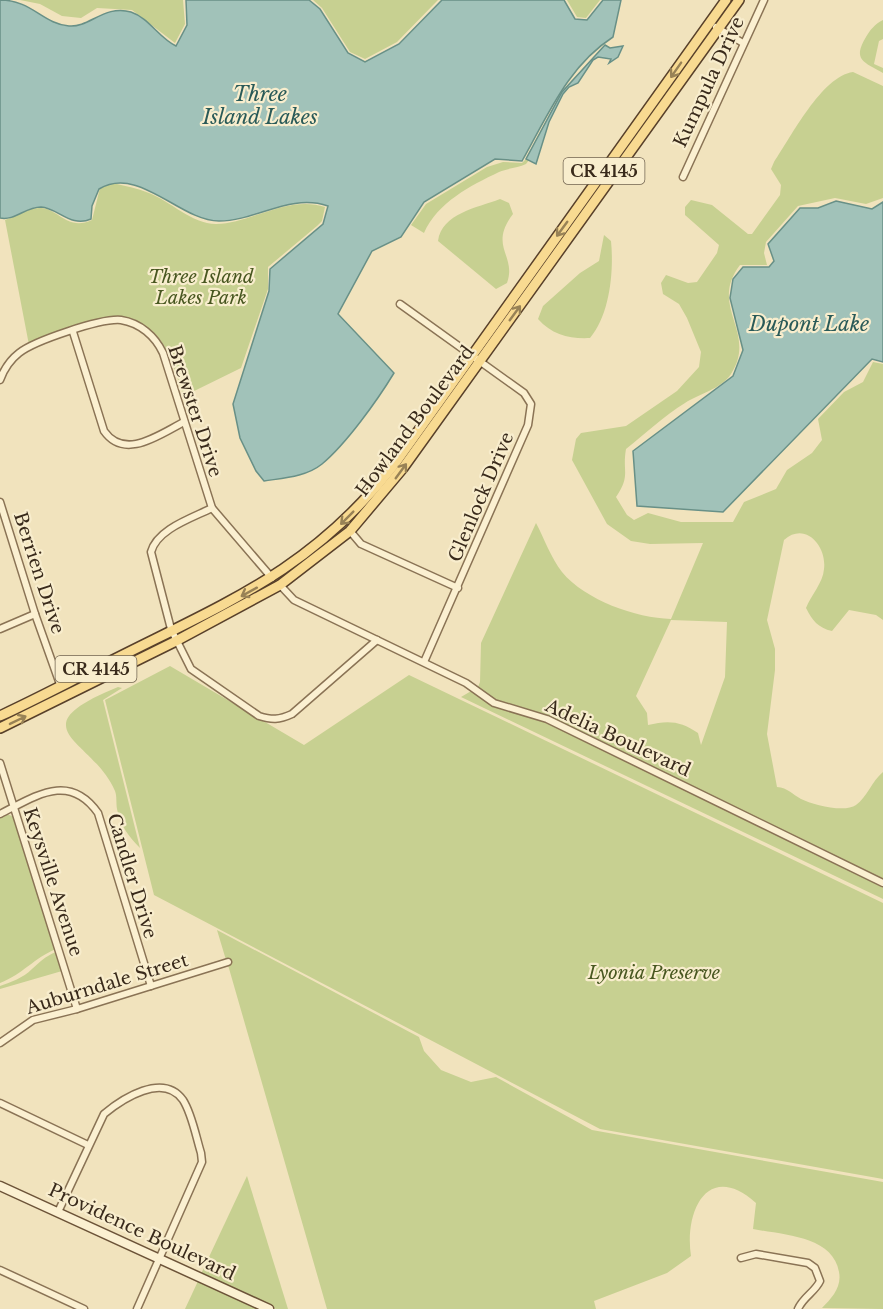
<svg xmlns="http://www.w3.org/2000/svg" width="883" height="1309" font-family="'Libre Baskerville',serif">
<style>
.green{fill:#c7d091;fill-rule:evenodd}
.water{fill:#a1c2b9;stroke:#689087;stroke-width:1.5}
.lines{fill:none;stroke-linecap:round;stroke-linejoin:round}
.street-casing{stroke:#8a7355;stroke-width:9}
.secondary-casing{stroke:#6c5338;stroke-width:11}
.primary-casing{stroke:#58402a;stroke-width:12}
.street{stroke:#fbf0d1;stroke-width:6}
.secondary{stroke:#fbf0d1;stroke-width:8}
.primary{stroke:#f8da91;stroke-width:9}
.oneway{stroke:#988256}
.labels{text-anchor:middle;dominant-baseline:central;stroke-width:4.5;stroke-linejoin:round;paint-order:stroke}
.shield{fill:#f8edcd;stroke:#726450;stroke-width:1.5}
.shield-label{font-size:16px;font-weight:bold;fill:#392a1b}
.street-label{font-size:18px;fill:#392a1b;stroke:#f8edcd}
.park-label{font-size:18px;font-style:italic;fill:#485720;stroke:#f8edcd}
.water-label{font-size:20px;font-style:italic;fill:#295a58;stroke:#f8edcd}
</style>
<rect width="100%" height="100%" fill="#f1e3bd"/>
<g class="green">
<polygon points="20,0 183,0 185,24 175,43 132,10 97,8 81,18 62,16 40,4"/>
<polygon points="313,0 438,0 397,42 365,59 350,52 322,8"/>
<polygon points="567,0 600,0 586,18 577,17"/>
<path d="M883 20V39L879 41 874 64 883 68V73C864 62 852 60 866 37 870 30 875 24 883 20Z"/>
<path d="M853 72 883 86V198L866 204 835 198 798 206 766 242 764 253 767 265H740C708 307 758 332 731 374 721 389 699 394 685 403 664 416 645 434 626 449 622 472 631 475 616 497L627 515 634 520 648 513 681 522H733L744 502 776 489 787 470 812 453 822 440 818 419 844 392 863 382 873 362 883 364V620L876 615 849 610 832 631C818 628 812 620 806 608 811 595 823 583 824 569 827 546 805 521 784 540L767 620 775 649V670L767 734 777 787C788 788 792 794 801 799 813 805 845 813 856 805 867 797 872 781 883 772V878H879L883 881V899L461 697 478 687 480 682 481 643 536 523C544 538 551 558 562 572 585 600 636 618 671 619L703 543 650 544 631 541 607 524 572 460 576 439 581 433 626 426 677 391 699 367 701 352 687 318 679 304 663 294 661 283 666 275 688 283 697 282 717 253 719 245 685 215V207L691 200 712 205 748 234H752L780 195 781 185 771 169 774 162C791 137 822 76 853 72ZM671 620 727 622 725 677 701 745 698 733C681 721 668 720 648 725L647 713 636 696Z"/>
<path d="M526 159 529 160 526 164C518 168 508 168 499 172 470 186 438 202 424 233L411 225 426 204 487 167 503 162 522 163Z"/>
<path d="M113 183C125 186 137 188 149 193 170 201 192 224 216 224 252 223 288 195 325 207L322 221 317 226 268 267V289L241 368 184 396C168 352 164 319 109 319L29 345 5 220C16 216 29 207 42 208 59 210 68 231 92 220L100 188Z"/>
<path d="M500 199 509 203 513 214C488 247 517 255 507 283L496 289 438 241C442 213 477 208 500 199Z"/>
<path d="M604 235 611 241C614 271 610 314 590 338 570 339 552 335 538 319L543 306 580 273 599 261Z"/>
<polygon points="170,666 304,745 409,675 883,903 883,1179 600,1129 154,895 105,700"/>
<path d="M118 687 122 688 103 700 140 848C129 837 120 825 117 809 116 803 117 796 115 791 93 739 15 729 118 687Z"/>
<path d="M7 814 14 817 56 949C34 958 23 974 0 983V817Z"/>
<path d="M217 930 419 1037 424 1051 441 1070 471 1082 496 1077 592 1130 883 1182V1309L822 1308C832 1298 842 1287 839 1272 833 1236 783 1235 753 1229L756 1203C708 1160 684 1211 691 1256L667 1273 594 1301 596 1309H327L228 965 232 964 229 959 226 960Z"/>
<path d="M56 952 62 971 0 989V986C11 982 23 978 32 969 41 961 44 957 56 952Z"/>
<polygon points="247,1176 288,1309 276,1309 201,1274"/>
<polygon points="199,1279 263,1309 185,1309"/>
</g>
<g class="water">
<path d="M0 0C32 0 43 24 69 26 89 28 105 4 131 12 149 18 159 38 176 46L187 25 186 0H309L320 9 348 53 365 62 399 44 442 0H564L575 19 587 20 603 0H621L613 37C568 66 548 115 522 161L495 159 424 202 401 237 372 251 338 314 394 373C377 401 346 444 322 464 306 477 283 478 264 481L256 471 240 438 233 404 269 291 270 269 323 224 328 206C290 193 256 221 219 221 180 221 139 165 99 189L92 206 91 219C71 228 58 208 41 207 25 207 15 221 0 218Z"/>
<polygon points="605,45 610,48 623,46 618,57 609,63 611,59 598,57 593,60 578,83 569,87 563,94 549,122 536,164 526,159 562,92"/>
<polygon points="836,201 872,209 883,202 883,362 872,359 723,512 637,506 633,451 733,376 743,350 730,298 733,279 743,267 769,267 774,261 768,244 800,208 818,208"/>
</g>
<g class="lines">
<g class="street-casing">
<g id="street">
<polyline points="716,27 743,43"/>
<polyline points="683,177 764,0"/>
<polyline points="400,304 524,393 531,404 528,425 424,662"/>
<path d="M73 332 104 431C125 461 160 434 184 422"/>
<path d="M0 380C4 369 10 360 19 353 34 341 101 318 121 320 140 323 155 336 163 353L212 508 272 578"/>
<polyline points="0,502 35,614 61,687"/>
<path d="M212 508C192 518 157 529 151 552L171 629 191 669 259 716C272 720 279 720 292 714L377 640"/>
<polyline points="350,531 361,544 458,588"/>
<polyline points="280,585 294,600 466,683 494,703 547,719 883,883"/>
<polyline points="0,629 35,614"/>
<polyline points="0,763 77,1009"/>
<path d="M0 814C36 796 69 772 98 813L151 986"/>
<polyline points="0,1043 33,1020 77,1009 228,962"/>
<polyline points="0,1103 88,1145"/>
<path d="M58 1212 104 1114C122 1099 163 1072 183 1100 192 1114 196 1137 201 1153L202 1162 137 1309"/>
<path d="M741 1258 756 1254 808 1263 815 1268 820 1281C815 1292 803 1297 798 1309"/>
<polyline points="0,1270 84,1309"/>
</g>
</g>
<g class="secondary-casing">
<polyline id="secondary" points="0,1186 269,1309"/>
</g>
<g class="primary-casing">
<g id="primary">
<path d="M0 716C39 698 76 678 115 659 228 602 313 569 394 465L726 0"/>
<polyline points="0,728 176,641 280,585 350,531 403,468 739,0"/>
</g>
</g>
<use href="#street" class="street"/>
<use href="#secondary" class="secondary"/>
<use href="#primary" class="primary"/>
</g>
<defs><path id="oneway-shaft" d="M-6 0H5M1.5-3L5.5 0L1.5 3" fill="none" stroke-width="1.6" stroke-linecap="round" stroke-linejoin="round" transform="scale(1.5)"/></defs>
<g class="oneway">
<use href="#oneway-shaft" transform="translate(676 70) rotate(125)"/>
<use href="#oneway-shaft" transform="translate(562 229) rotate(126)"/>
<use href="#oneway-shaft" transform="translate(515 313) rotate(-54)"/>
<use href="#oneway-shaft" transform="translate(401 471) rotate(-54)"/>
<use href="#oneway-shaft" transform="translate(347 518) rotate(135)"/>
<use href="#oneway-shaft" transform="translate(249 592) rotate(151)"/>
<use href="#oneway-shaft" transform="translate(18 720) rotate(-26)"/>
</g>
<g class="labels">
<g class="shield">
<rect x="563.5" y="158" width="81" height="26" rx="4.5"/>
<rect x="55.5" y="656" width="81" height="26" rx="4.5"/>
</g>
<g class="shield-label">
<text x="604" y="171">CR 4145</text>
<text x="96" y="669">CR 4145</text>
</g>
<g class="street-label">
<text transform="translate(709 82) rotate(-65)">Kumpula Drive</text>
<text transform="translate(195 411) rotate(72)">Brewster Drive</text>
<text transform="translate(415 421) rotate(-53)">Howland Boulevard</text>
<text transform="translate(481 497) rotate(-67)">Glenlock Drive</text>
<text transform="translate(39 573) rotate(72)">Berrien Drive</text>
<text transform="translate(618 738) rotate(25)">Adelia Boulevard</text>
<text transform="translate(132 876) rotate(73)">Candler Drive</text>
<text transform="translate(53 882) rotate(72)">Keysville Avenue</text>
<text transform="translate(107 984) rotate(-17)">Auburndale Street</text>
<text transform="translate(142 1232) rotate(25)">Providence Boulevard</text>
</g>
<g class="park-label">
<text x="201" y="277">Three Island<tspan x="201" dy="21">Lakes Park</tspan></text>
<text x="654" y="973">Lyonia Preserve</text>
</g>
<g class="water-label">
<text x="260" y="94">Three<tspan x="260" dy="23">Island Lakes</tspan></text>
<text x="809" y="324">Dupont Lake</text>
</g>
</g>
</svg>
